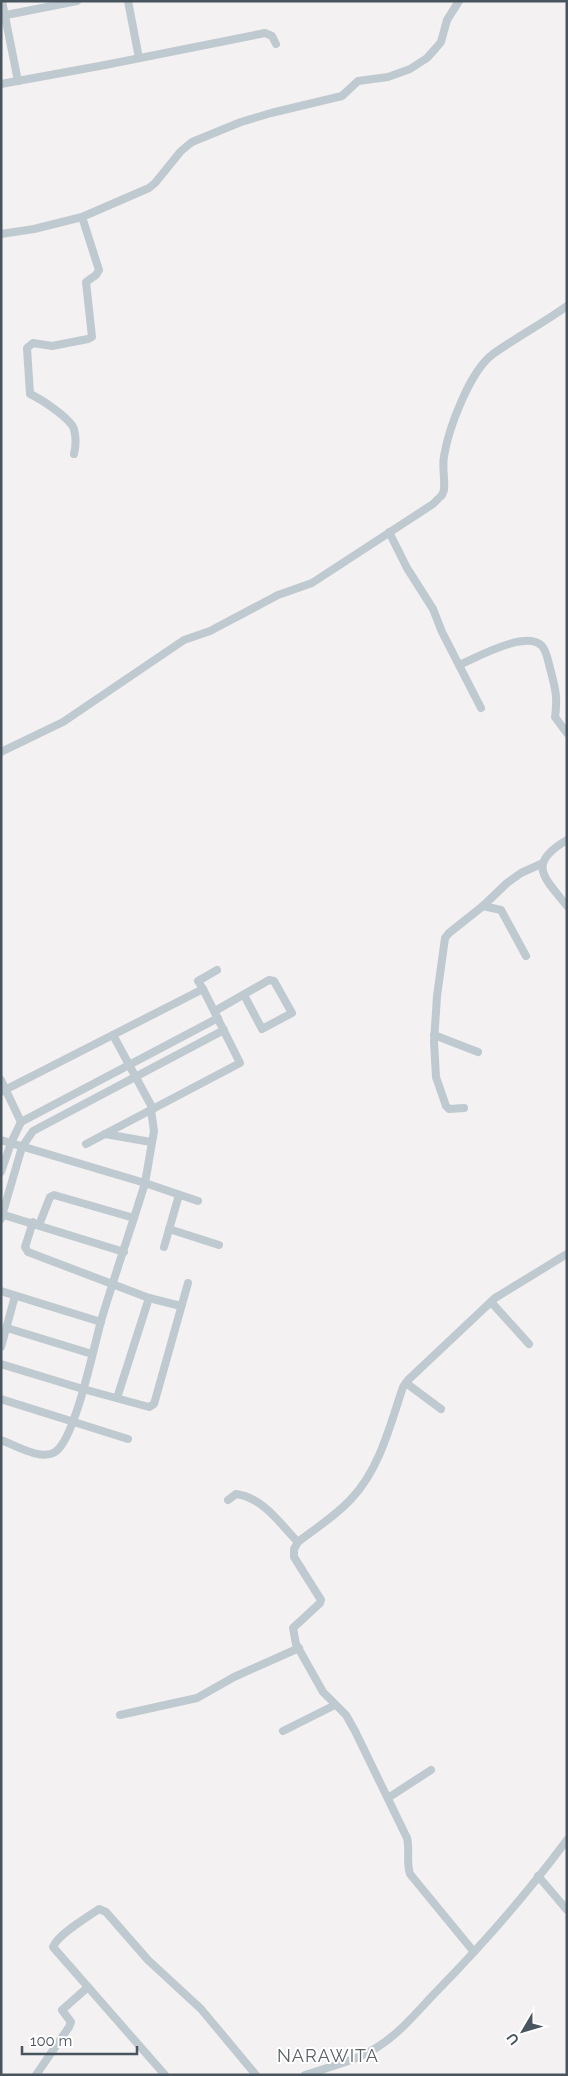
<svg xmlns="http://www.w3.org/2000/svg" width="568" height="2076" font-family="Raleway,sans-serif">
<style>
.lines{fill:none;stroke-linecap:round;stroke-linejoin:round}
.minor{stroke:#bfc9d0;stroke-width:8}
.labels{text-anchor:middle;dominant-baseline:central;stroke-width:4;stroke-linejoin:round;paint-order:stroke}
.quarter-label{font-size:18px;letter-spacing:1px;fill:#5d6266;stroke:#fff}
</style>
<rect width="100%" height="100%" fill="#f3f1f1"/>
<g class="lines">
<g class="minor">
<polyline points="2,1 18,81"/>
<polyline points="128,1 139,58"/>
<polyline points="1,16 77,1"/>
<polyline points="1,84 105,65 265,33 272,36 276,44"/>
<polyline points="1,234 34,229 82,217 149,188 155,183 181,151 192,142 241,122 271,113 342,96 358,81 388,77 410,69 427,58 436,48 441,42 447,20 459,1"/>
<path d="M74 454C76 446 76 437 74 429 70 418 41 399 30 394L27 348 33 343 52 346 88 339 92 337 86 282 96 275 99 270 82 217"/>
<polyline points="389,532 407,568 433,609 442,632 481,708"/>
<path d="M459 665C476 658 527 629 542 646 547 652 548 661 550 668 555 688 558 696 555 717L567 733"/>
<path d="M1 752 63 722 184 640 210 631 278 595 312 583 433 504 442 495 444 490C445 479 442 467 444 456 449 427 470 371 493 354 517 337 543 323 567 306"/>
<path d="M567 840C526 864 544 877 567 906"/>
<polyline points="483,906 501,910 526,956"/>
<polyline points="203,989 198,981 217,970"/>
<polyline points="215,1011 269,980 274,981 292,1013 262,1029 244,995"/>
<polyline points="113,1035 153,1109 151,1110 154,1131 145,1183 198,1201"/>
<polyline points="434,1035 478,1052"/>
<polyline points="1,1080 21,1122"/>
<polyline points="1,1092 203,989 240,1063 86,1144"/>
<polyline points="464,1108 449,1109 446,1106 436,1077 434,1042 437,996 445,938 449,933 483,906 507,883 521,873 543,863"/>
<polyline points="105,1134 151,1142"/>
<path d="M1 1140 145 1183C131 1229 115 1274 101 1321 94 1346 75 1440 55 1452 41 1461 15 1445 1 1440"/>
<polyline points="1,1172 11,1143 21,1122 218,1018"/>
<polyline points="1,1214 124,1252"/>
<polyline points="1,1219 22,1147 33,1131 224,1030"/>
<polyline points="33,1222 25,1247 28,1252 149,1298 181,1306"/>
<polyline points="39,1225 50,1197 54,1195 134,1218"/>
<polyline points="169,1229 219,1245"/>
<polyline points="164,1247 179,1195"/>
<polyline points="1,1291 101,1322"/>
<polyline points="491,1302 529,1344"/>
<polyline points="7,1328 92,1354"/>
<polyline points="1,1347 15,1296"/>
<polyline points="1,1364 83,1389 149,1407 154,1404 156,1397 188,1283"/>
<polyline points="406,1383 441,1409"/>
<polyline points="117,1398 149,1298"/>
<polyline points="1,1399 128,1439"/>
<path d="M228 1500 236 1494C264 1498 280 1524 298 1542"/>
<polyline points="120,1715 197,1698 234,1677 299,1648"/>
<polyline points="283,1731 335,1705"/>
<polyline points="388,1798 431,1770"/>
<polyline points="538,1876 567,1910"/>
<path d="M474 1952 410 1874C406 1862 410 1850 407 1838L355 1731 346 1715 323 1692 296 1644 293 1628 320 1603 321 1600 294 1557V1549L298 1542C316 1528 337 1515 352 1498 380 1468 390 1425 403 1387L408 1380 495 1298 567 1254"/>
<polyline points="36,2075 69,2027 71,2022 62,2010 88,1987"/>
<path d="M165 2075 53 1947C58 1934 88 1917 99 1909L106 1912 148 1960 201 2009 256 2075"/>
<path d="M305 2075C329 2067 355 2061 376 2048 399 2034 417 2012 435 1993 482 1945 527 1894 567 1840"/>
</g>
</g>
<g class="labels">
<g class="quarter-label">
<text x="328" y="2055">NARAWITA</text>
</g>
</g>
<rect width="568" height="2076" fill="none" stroke="#48555f" stroke-width="5"/>
<g transform="translate(523 2031) rotate(232)" stroke="#ffffff" stroke-width="4" paint-order="stroke">
<path d="M0-4L9 19L0 12L-9 19Z" fill="#48555f"/>
<text y="-8" font-size="14" font-weight="bold" text-anchor="middle" fill="#48555f">U</text>
</g>
<path d="M22 2046v8h115v-8" fill="none" stroke="#48555f" stroke-width="2.5"/>
<text x="30" y="2046" font-size="15" fill="#48555f" stroke="#ffffff" stroke-width="4" paint-order="stroke">100 m</text>
</svg>
